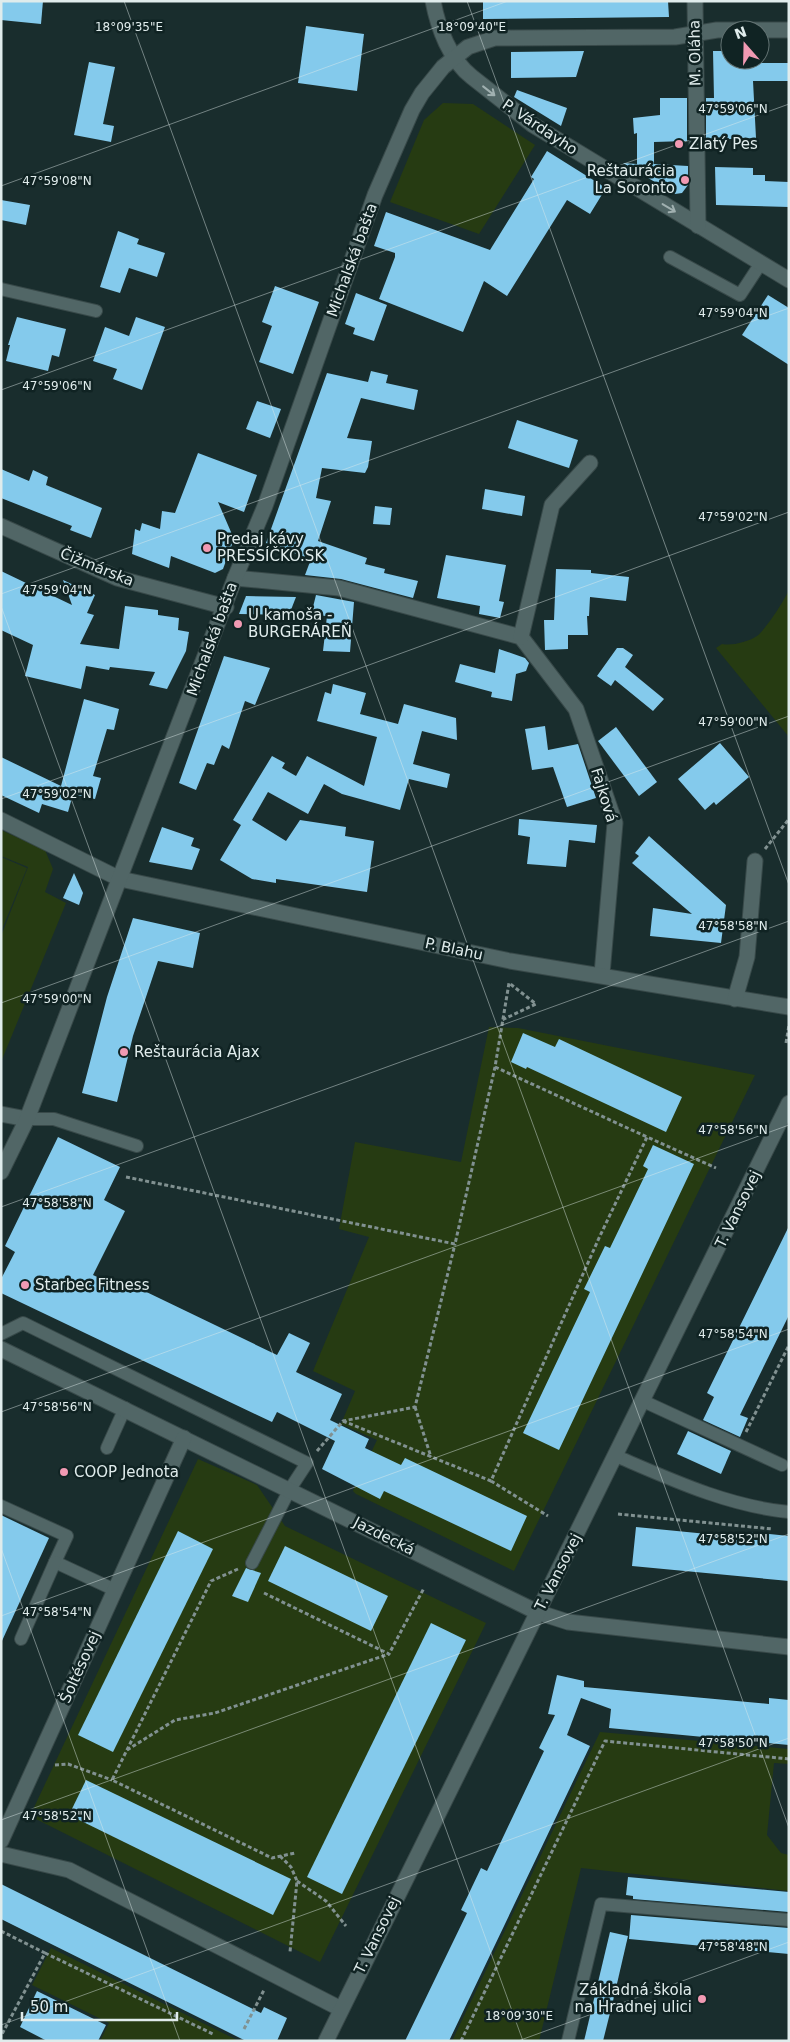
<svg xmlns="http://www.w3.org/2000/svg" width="790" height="2042" font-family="'DejaVu Sans',sans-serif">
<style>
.green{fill:#263b12}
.building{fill:#84caec}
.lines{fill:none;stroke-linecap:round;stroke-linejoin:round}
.lane-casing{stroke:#384949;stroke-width:14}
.street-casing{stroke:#384949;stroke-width:17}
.path{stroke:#819191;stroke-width:3;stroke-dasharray:4 2.5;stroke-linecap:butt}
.lane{stroke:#516666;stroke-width:12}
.street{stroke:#516666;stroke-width:15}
.oneway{stroke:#a0b0b0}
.ticks{fill:none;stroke:#e0ecec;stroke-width:1;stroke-opacity:0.45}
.poi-dot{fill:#f19ab3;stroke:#102323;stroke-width:2}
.labels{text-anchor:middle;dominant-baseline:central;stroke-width:5;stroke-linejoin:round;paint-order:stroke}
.street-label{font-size:15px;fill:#e0ecec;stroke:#102323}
.poi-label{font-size:15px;fill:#e0ecec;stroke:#102323;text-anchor:start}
.ticks-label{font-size:12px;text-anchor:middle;fill:#e0ecec;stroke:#102323;stroke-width:5;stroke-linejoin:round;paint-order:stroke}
</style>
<rect width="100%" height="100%" fill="#192d2d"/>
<g class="green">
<polygon points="443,103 473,104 535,145 479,234 390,202 424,120"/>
<path d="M789 590V737L716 648 722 644C732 646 748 642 757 636 766 629 784 601 789 590Z"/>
<polygon points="1,830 45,850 53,869 45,892 66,903 1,1062 1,936 28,867 1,856"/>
<polygon points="1,857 27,868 1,932"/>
<polygon points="489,1027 518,1028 755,1075 514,1571 356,1494 353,1491 377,1440 341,1424 355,1391 313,1371 369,1237 339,1229 355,1142 461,1162"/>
<polygon points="198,1459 257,1485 285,1526 486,1623 320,1962 30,1816"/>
<polygon points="600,1732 789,1749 789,1764 774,1763 767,1835 781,1853 789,1855 789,1910 787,1911 788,1891 581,1868 539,2041 452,2041"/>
<polygon points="51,1948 237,2040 237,2041 100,2041 109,2023 32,1985"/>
</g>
<g class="building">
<polygon points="1,1 43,1 41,24 1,20"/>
<polygon points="483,1 668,1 669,17 483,19"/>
<polygon points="306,26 364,34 357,91 298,83"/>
<polygon points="584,51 576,77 511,78 511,52"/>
<polygon points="713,51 730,51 730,60 751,60 751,63 789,63 789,81 753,81 756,138 706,140 706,98 714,98"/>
<polygon points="89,62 115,67 103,124 114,126 111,142 74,135"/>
<polygon points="517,90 567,108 561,126 514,97"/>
<polygon points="660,98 687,98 687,141 654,142 654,164 688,166 688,185 682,193 675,194 623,163 637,164 637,133 634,134 633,118 660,115"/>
<polygon points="547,151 606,188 590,214 567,200 507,296 484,281 463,332 379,299 395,257 395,253 374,246 386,212 490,250 534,179 531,177"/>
<polygon points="715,167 753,168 753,175 765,175 765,181 789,182 789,207 716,205"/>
<polygon points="1,200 30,205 26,225 1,220"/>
<polygon points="118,231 139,239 137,244 165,253 157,277 129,268 120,293 100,287"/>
<polygon points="275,286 319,302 293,374 259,362 272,326 262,322"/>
<polygon points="356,293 387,305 374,341 353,334 355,328 345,324"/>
<polygon points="768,295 789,308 789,365 742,335"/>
<polygon points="17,317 66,329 59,357 52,355 48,371 6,361 10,345 8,345"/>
<polygon points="136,317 165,327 142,390 113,379 117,369 93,361 105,327 129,336"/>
<polygon points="371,371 388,375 386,383 418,390 414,410 361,398 347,438 372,441 368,467 365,473 322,468 316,498 331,501 318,541 367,558 365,564 385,569 384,573 418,581 413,598 341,579 305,575 311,559 266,543 327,373 368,382"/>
<polygon points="257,401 281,409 270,438 246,429"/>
<polygon points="517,420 578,440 569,468 508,448"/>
<polygon points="198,453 257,475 244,512 218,502 234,539 223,569 215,573 171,556 169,568 132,554 135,529 140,531 142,523 160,529 162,511 175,513"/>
<polygon points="1,469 29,481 33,470 48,477 46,485 102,508 91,538 70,530 72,526 1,498"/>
<polygon points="485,489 525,496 522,516 482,509"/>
<polygon points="375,506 392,508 390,525 373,524"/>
<polygon points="446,555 506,565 499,601 504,602 500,618 479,614 480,606 437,598"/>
<polygon points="556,569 591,570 591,573 629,577 626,601 590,597 589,616 587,616 588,635 568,635 568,649 545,650 544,620 554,620"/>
<polygon points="1,571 72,605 63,580 95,595 87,613 94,615 80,644 119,649 125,606 158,610 158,615 179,618 178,630 189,632 186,651 167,689 149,685 155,672 110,667 109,670 86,666 81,689 25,676 33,645 1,630"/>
<polygon points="316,595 354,602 350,652 323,651 327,616 311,615"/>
<polygon points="246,596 296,597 289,615 239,614"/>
<polygon points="617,648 623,648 633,655 625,667 664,699 653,711 615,680 611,686 597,676"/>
<polygon points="499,649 525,658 529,663 526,671 516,674 512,701 491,697 492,692 455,682 460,664 495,673"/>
<polygon points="224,656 270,668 255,705 245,701 229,749 222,745 214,765 207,763 196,790 179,783"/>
<polygon points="333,684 366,693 360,714 398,724 404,704 456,718 457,740 422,731 413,764 450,774 447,788 409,779 400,810 342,794 324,784 308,814 268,792 252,820 286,841 300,820 346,827 345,836 374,841 367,892 276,879 276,883 252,879 220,860 241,825 233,820 272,756 285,763 282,768 296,776 307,756 364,786 377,737 317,721 325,692 331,694"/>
<polygon points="84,699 119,709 114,730 107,729 93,776 101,778 95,799 73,794 68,812 42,804 39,813 1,795 1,757 61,786"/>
<polygon points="545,726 548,750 578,744 596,798 567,807 553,767 532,770 525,729"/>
<polygon points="616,727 657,782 639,796 598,741"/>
<polygon points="720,743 749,777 716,805 714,802 705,810 678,779"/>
<polygon points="519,819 597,825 595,843 569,840 566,867 527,864 530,837 518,835"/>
<polygon points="162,827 194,838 191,846 200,849 192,870 149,862"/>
<polygon points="649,836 726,905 721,943 650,936 653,908 692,914 632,863 639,856 635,853"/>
<polygon points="74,873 83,893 79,905 63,898"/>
<polygon points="133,918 200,933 193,968 158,961 133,1036 117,1102 82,1093 107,997"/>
<polygon points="523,1033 555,1047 559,1039 682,1097 666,1132 527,1067 526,1069 511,1062"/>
<polygon points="58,1137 120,1167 104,1200 125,1211 93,1275 131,1293 134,1286 277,1355 289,1333 310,1343 296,1372 342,1394 330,1420 369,1439 365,1448 401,1465 405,1458 527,1516 511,1551 384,1491 380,1499 322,1469 335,1441 277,1412 272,1422 1,1293 1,1279 15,1252 5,1246"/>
<polygon points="653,1145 694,1164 559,1450 523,1433 590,1292 584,1289 605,1246 610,1248 648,1169 643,1166"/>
<polygon points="789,1226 789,1315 740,1415 748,1418 740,1437 703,1420 714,1397 707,1393"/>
<polygon points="688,1431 731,1451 721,1474 677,1454"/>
<polygon points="1,1515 49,1538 1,1643"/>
<polygon points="636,1527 748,1538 748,1532 789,1536 789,1581 632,1566"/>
<polygon points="178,1531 213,1549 113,1752 78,1735"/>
<polygon points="285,1546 388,1596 371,1631 268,1581"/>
<polygon points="246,1568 261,1573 248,1602 232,1596"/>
<polygon points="431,1623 466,1640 342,1894 307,1877"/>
<polygon points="557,1675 584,1681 584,1687 769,1704 769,1698 789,1700 789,1745 609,1728 611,1709 581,1698 567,1735 590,1746 449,2041 405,2041 467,1913 461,1910 481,1868 487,1871 544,1751 539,1748 555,1715 548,1714"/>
<polygon points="86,1780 291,1879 273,1915 69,1815"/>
<polygon points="628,1877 789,1892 789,1912 633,1899 633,1896 626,1895"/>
<polygon points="1,1884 261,2013 264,2007 287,2018 277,2041 246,2041 1,1919"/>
<polygon points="631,1915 789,1928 789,1954 629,1939"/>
<polygon points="610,1932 628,1936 613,2001 603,2041 584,2041"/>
<polygon points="37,1991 106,2025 98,2041 47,2041 20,2027"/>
</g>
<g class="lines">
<g class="lane-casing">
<g id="lane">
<polyline points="670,257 740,295 761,263"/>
<polyline points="1,289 96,311"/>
<polyline points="27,1119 54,1119 137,1146"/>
<polyline points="1,1334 23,1323 307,1463 290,1489 252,1563"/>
<polyline points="643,1401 782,1465"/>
<polyline points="107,1448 125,1408"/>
<path d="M616 1456C672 1480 728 1506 789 1512"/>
<polyline points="1,1506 67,1536 55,1562 115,1590"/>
<polyline points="21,1639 55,1562"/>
<polyline points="568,2041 601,1904 789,1920"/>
</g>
</g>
<g class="street-casing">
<g id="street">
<path d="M433 1C438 28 450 60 472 77L533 125 789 280"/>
<polyline points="695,1 698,226"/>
<polyline points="1,526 117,578 226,607"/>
<polyline points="235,578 339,588 521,637 576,709 615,823 602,974"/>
<polyline points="521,637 552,505 590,463"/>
<polyline points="1,820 120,879 510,961 789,1007"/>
<polyline points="735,999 747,957 755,861"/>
<polyline points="1,1114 27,1119"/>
<polyline points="1,1172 27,1119 235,578 265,506 375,195 412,110 422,93 443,67 468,47 495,38 675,37 717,30 789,30"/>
<polyline points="1,1349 537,1612 568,1622 789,1647"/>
<polyline points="1,1841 184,1438"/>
<polyline points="1,1854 69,1870 341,2009"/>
<polyline points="326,2041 789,1103"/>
</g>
</g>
<g class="path">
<polyline points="765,849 789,819"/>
<polyline points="786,1043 789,1025"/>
<polyline points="495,1067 647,1137"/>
<polyline points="126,1177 455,1244 495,1067 509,983 536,1004 502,1020"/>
<polyline points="415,1407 431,1457"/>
<polyline points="343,1421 491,1481 599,1238 647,1137 716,1168"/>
<polyline points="746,1432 789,1345"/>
<polyline points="317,1451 343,1421 415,1407 455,1244"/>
<polyline points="491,1481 548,1516"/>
<polyline points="618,1514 773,1529"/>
<polyline points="238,1569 211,1581 112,1780 272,1858 295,1853"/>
<polyline points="264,1593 389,1654 424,1588"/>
<polyline points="127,1750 175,1720 215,1713 389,1654"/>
<polyline points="55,1765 68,1764 112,1780"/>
<polyline points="280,1856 291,1867 297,1881 290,1952"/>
<polyline points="297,1881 326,1901 346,1926"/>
<polyline points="1,1931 45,1953 1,2036"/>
<polyline points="45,1953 213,2034"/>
<polyline points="244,2029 264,1990"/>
<polyline points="461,2041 605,1741 789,1759"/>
</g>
<use href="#lane" class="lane"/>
<use href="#street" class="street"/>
</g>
<defs><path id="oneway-shaft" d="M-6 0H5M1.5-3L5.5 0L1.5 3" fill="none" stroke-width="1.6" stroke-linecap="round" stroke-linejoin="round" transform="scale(1.25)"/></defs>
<g class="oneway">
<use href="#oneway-shaft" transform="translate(489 91) rotate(38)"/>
<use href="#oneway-shaft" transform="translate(669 208) rotate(31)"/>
</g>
<path class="ticks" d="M124 1 789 1828M467 1 789 885M1 186 508 1M1 390 789 104M1 594 789 308M1 606 523 2041M1 799 789 512M1 1003 789 716M1 1207 789 921M1 1412 789 1125M1 1548 180 2041M1 1616 789 1329M1 1820 789 1534M1 2025 789 1738M518 2041 789 1942"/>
<g class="poi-dot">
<circle cx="679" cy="144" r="5"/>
<circle cx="685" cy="180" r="5"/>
<circle cx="207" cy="548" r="5"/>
<circle cx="238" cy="624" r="5"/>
<circle cx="124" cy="1052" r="5"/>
<circle cx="25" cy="1285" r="5"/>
<circle cx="64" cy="1472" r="5"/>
<circle cx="702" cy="1999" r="5"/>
</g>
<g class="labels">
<g class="street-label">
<text transform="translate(695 53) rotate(-91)">M. Oláha</text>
<text transform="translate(540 127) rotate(34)">P. Várdayho</text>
<text transform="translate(352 260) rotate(-70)">Michalská bašta</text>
<text transform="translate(97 567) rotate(22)">Čižmárska</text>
<text transform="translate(212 639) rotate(-70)">Michalská bašta</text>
<text transform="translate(604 795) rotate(73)">Fajková</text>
<text transform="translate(454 949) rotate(12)">P. Blahu</text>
<text transform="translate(738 1209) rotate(-64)">T. Vansovej</text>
<text transform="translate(384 1536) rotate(27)">Jazdecká</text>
<text transform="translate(558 1572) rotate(-63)">T. Vansovej</text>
<text transform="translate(80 1667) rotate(-66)">Šoltésovej</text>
<text transform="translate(377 1935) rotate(-64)">T. Vansovej</text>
</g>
<g class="poi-label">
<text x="689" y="144">Zlatý Pes</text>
<text x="675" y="171" text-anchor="end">Reštaurácia<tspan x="675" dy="17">La Soronto</tspan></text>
<text x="217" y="539">Predaj kávy<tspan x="217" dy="17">PRESSÍČKO.SK</tspan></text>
<text x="248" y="615">U kamoša -<tspan x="248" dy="17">BURGERÁREŇ</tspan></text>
<text x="134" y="1052">Reštaurácia Ajax</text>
<text x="35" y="1285">Starbec Fitness</text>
<text x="74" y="1472">COOP Jednota</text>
<text x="692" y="1990" text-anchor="end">Základná škola<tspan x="692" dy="17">na Hradnej ulici</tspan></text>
</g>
</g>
<g class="ticks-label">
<text x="129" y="31">18°09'35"E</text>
<text x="472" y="31">18°09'40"E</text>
<text x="733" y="113">47°59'06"N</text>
<text x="57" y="185">47°59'08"N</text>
<text x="733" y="317">47°59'04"N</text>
<text x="57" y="390">47°59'06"N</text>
<text x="733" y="521">47°59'02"N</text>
<text x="57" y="594">47°59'04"N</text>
<text x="733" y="726">47°59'00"N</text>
<text x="57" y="798">47°59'02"N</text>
<text x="733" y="930">47°58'58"N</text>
<text x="57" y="1003">47°59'00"N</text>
<text x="733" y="1134">47°58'56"N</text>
<text x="57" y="1207">47°58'58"N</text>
<text x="733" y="1338">47°58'54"N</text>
<text x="57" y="1411">47°58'56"N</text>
<text x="733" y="1543">47°58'52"N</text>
<text x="57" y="1616">47°58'54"N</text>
<text x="733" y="1747">47°58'50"N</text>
<text x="57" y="1820">47°58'52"N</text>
<text x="733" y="1951">47°58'48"N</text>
<text x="519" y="2020">18°09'30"E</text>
</g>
<rect width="790" height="2042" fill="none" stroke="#e0ecec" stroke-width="5"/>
<g transform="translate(745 45) rotate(340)"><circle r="24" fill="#102323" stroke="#637373"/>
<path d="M0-4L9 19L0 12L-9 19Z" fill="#f19ab3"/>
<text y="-8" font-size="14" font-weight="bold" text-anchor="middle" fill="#e0ecec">N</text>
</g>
<path d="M22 2012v8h155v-8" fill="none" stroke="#e0ecec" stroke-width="2.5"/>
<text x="30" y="2012" font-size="15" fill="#e0ecec" stroke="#102323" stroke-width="4" paint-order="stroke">50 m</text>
</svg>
